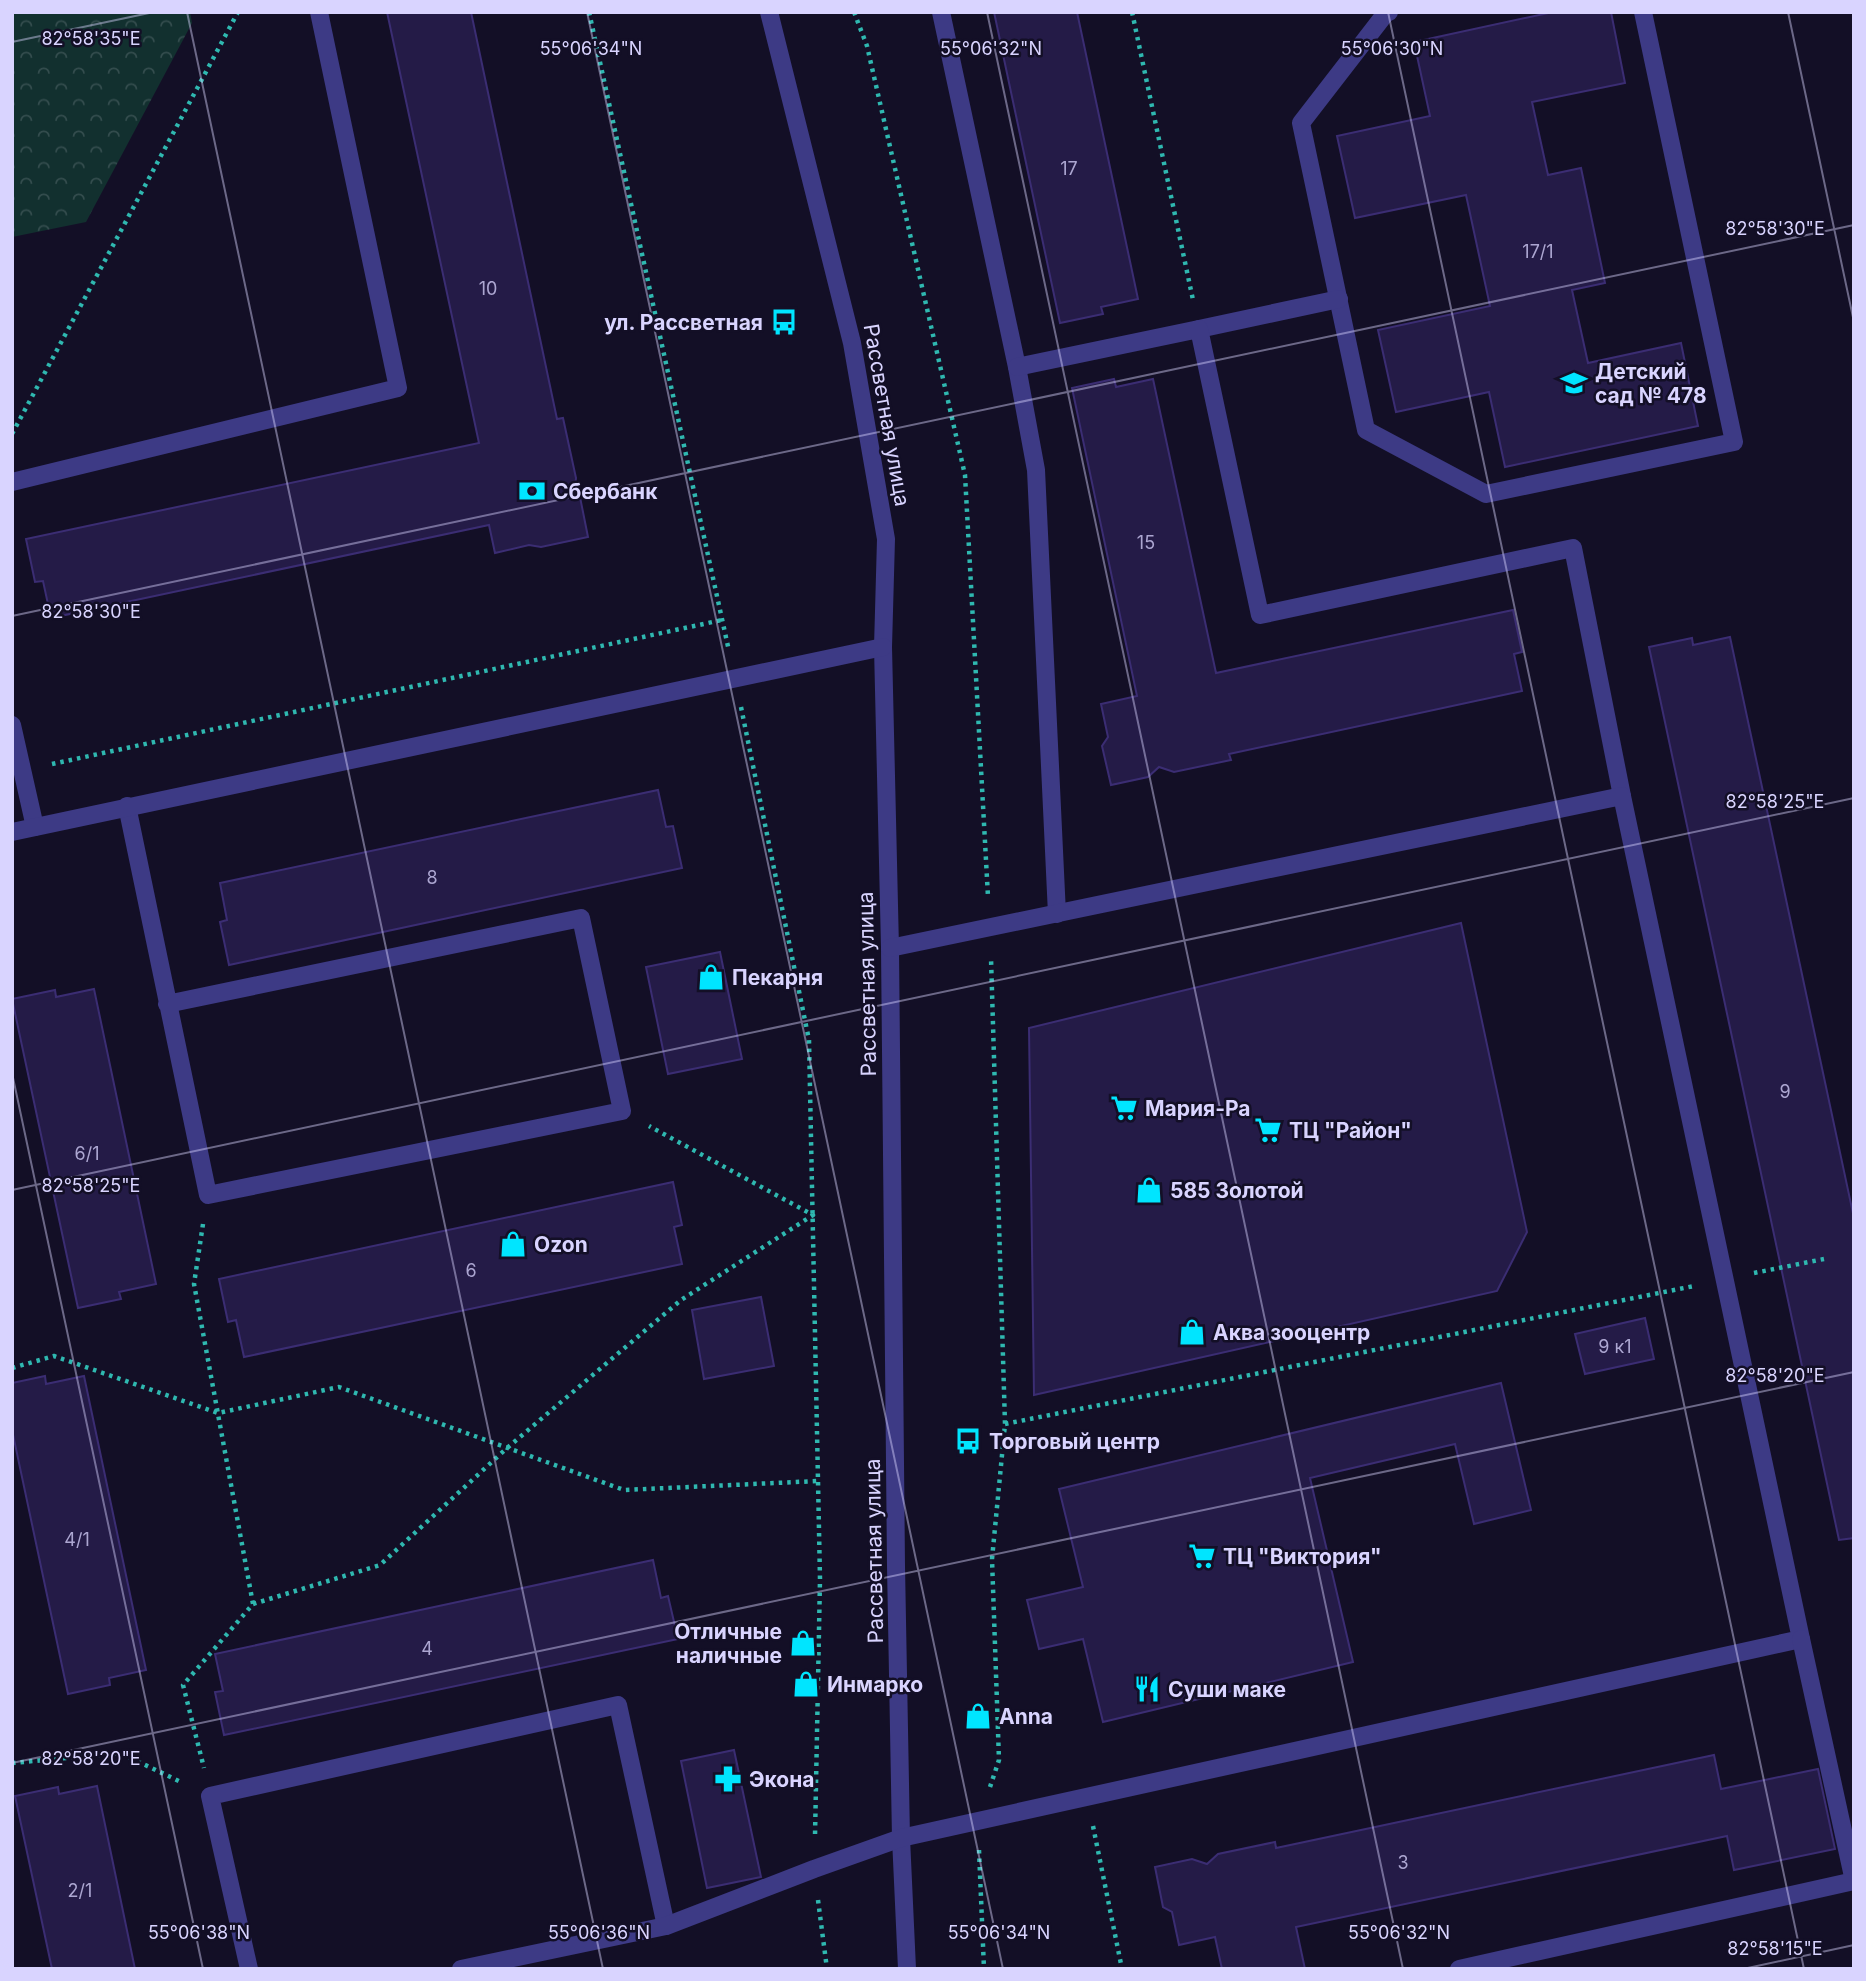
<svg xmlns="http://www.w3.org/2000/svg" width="1866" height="1981" font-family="Inter,sans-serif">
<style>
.forest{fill:url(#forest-crowns)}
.building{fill:#241b47;stroke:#3b2d73;stroke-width:2}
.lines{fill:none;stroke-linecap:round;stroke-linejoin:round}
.path{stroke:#2fb8b0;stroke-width:4.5;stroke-dasharray:3.5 5;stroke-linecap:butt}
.minor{stroke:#3d3a85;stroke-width:18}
.ticks{fill:none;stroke:#d9d4ff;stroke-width:2;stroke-opacity:0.45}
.labels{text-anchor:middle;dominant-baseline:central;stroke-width:5;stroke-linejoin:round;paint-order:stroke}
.number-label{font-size:18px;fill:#aca6d1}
.poi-label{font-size:21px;font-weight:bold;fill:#d9d4ff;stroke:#130f26;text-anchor:start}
.street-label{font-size:21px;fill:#d9d4ff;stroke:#130f26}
.ticks-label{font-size:18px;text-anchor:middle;fill:#d9d4ff;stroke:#130f26;stroke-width:5;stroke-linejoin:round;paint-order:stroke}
</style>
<defs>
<pattern id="forest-crowns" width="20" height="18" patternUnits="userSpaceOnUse" patternTransform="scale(1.75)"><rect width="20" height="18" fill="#12302f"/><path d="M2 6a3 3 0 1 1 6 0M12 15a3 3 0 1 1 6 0" fill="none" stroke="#344d4e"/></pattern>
</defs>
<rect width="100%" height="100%" fill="#130f26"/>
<polygon class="forest" points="12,12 190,12 192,23 86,222 12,237"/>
<g class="building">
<polygon points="387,12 471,12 557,419 563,418 576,478 575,487 580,497 588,537 541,547 529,545 495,553 489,525 51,618 43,581 35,582 26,539 479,443"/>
<polygon points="994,12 1077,12 1138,299 1101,307 1103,314 1060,323"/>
<polygon points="1553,12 1611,12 1625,83 1532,102 1548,175 1581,168 1605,283 1572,290 1588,363 1681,343 1698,426 1505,467 1489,392 1396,412 1378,330 1490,306 1466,195 1355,218 1337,136 1430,116 1414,42"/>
<polygon points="1114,379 1116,387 1153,379 1216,673 1513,610 1522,652 1514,654 1522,691 1229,754 1231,760 1174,772 1159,767 1148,777 1111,785 1102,746 1108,737 1101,704 1137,696 1072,388"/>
<polygon points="1730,637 1854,1218 1854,1538 1839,1540 1649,647 1692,638 1693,645"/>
<polygon points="658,790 666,827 673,826 682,868 229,965 220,922 227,920 220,883"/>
<polygon points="1461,923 1527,1232 1497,1291 1034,1395 1029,1028"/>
<polygon points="720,952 742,1059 668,1074 646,967"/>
<polygon points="94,989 156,1284 119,1292 121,1299 78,1308 12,999 55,990 56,997"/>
<polygon points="673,1182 682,1225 674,1227 682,1264 244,1357 236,1320 228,1322 219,1279"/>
<polygon points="761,1297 774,1366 704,1379 692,1310"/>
<polygon points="1645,1318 1654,1359 1585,1374 1575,1334"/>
<polygon points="45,1376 46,1384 84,1376 146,1670 109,1678 110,1685 68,1694 12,1430 12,1383"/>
<polygon points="1501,1383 1531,1510 1474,1524 1455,1444 1310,1478 1353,1662 1103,1722 1083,1639 1039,1649 1027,1600 1083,1587 1059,1489"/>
<polygon points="653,1560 661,1598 668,1596 678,1639 224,1735 215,1692 223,1691 215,1654"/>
<polygon points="734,1750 761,1877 707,1888 681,1761"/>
<polygon points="1714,1755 1721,1789 1818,1769 1835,1849 1734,1870 1727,1836 1296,1927 1305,1969 1222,1969 1215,1937 1179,1945 1172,1912 1163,1907 1155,1867 1192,1859 1207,1864 1218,1854 1275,1842 1276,1848"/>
<polygon points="97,1786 135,1969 52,1969 15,1796 58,1787 59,1794"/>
</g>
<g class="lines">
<g class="path">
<polyline points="589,12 729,651"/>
<polyline points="854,12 867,46 965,475 988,897"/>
<polyline points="1132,12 1193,300"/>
<polyline points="12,434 238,12"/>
<polyline points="741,707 809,1040 820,1579 815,1836"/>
<polyline points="52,764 722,620"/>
<polyline points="203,1224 194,1284 253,1604 183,1685 204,1768"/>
<polyline points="1754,1273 1824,1259"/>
<polyline points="12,1368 54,1356 218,1413 339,1387 624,1490 818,1481"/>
<polyline points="1005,1424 1694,1286"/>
<polyline points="253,1604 380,1565 507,1448 681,1300 813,1215 649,1126"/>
<polyline points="12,1763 120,1753 183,1783"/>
<polyline points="990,1787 999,1760 992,1559 1005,1424 991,958"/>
<polyline points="1093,1826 1122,1969"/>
<polyline points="979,1850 984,1969"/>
<polyline points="818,1900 827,1969"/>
</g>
<g class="minor">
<polyline points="769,12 852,343 886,539 883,647 890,948 896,1566 901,1838 907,1969"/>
<polyline points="941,12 1017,367 1036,470 1057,914"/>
<polyline points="1389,12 1386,13 1301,123 1366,430 1486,494 1734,442 1643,12"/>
<polyline points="1199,329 1339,299"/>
<polyline points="1017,367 1199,329 1260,615 1573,548 1622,796"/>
<polyline points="12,482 398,388 319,12"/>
<polyline points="12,725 35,827"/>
<polyline points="127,806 208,1195 622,1111 581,918 167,1004"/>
<polyline points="12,832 883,647"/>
<polyline points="249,1969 210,1796 618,1705 666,1926"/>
<polyline points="461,1969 666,1926 814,1869 901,1838 1801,1639 1622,796 890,948"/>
<polyline points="1459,1969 1854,1881 1801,1639"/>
</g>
</g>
<path class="ticks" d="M187 12 603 1969M587 12 1003 1969M987 12 1403 1969M1388 12 1804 1969M1788 12 1854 322M12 42 154 12M12 616 1854 225M12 1073 203 1969M12 1190 1854 798M12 1763 1854 1372M1743 1969 1854 1945"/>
<defs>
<g id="bus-bare" transform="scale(2.1)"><path d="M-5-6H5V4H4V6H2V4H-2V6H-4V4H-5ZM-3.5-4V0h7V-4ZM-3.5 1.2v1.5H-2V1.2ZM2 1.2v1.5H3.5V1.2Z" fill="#00e5ff" stroke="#130f26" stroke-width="2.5" paint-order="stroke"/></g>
<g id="school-bare" transform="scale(2.1)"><path d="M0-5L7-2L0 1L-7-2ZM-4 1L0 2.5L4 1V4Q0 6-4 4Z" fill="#00e5ff" stroke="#130f26" stroke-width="2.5" paint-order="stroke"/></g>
<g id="bank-bare" transform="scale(2.1)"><path d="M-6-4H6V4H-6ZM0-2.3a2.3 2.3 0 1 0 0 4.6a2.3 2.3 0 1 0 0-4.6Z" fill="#00e5ff" stroke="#130f26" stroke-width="2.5" paint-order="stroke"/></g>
<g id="shop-bare" transform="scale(2.1)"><path d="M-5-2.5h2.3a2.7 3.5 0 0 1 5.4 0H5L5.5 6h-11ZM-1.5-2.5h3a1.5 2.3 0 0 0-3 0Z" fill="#00e5ff" stroke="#130f26" stroke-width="2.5" paint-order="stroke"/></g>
<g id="supermarket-bare" transform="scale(2.1)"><path d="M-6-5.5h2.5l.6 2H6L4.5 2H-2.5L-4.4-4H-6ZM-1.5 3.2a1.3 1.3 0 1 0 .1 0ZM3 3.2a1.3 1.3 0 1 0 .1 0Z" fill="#00e5ff" stroke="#130f26" stroke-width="2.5" paint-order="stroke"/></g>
<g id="restaurant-bare" transform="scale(2.1)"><path d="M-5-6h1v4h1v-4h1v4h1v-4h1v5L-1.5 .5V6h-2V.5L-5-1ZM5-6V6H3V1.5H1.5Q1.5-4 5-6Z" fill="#00e5ff" stroke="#130f26" stroke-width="2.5" paint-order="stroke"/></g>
<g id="pharmacy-bare" transform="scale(2.1)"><path d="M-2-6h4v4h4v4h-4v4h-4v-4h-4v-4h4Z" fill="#00e5ff" stroke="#130f26" stroke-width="2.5" paint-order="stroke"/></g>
</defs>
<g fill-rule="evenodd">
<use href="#bus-bare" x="784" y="322"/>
<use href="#school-bare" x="1574" y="383"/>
<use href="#bank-bare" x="532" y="491"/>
<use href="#shop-bare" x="711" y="977"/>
<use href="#supermarket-bare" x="1124" y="1108"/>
<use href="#supermarket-bare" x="1268" y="1130"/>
<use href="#shop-bare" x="1149" y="1190"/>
<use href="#shop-bare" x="513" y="1244"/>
<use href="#shop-bare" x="1192" y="1332"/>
<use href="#bus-bare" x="968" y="1441"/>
<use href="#supermarket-bare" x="1202" y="1556"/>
<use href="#shop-bare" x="803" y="1643"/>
<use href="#shop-bare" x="806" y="1684"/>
<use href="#restaurant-bare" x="1147" y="1689"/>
<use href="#shop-bare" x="978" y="1716"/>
<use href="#pharmacy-bare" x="728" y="1779"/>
</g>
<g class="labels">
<g class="number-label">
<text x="1069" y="168">17</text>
<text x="1538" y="251">17/1</text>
<text x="488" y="288">10</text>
<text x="1146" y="542">15</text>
<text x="432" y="877">8</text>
<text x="1785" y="1091">9</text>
<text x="87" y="1153">6/1</text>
<text x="471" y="1270">6</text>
<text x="1615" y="1346">9 к1</text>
<text x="77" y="1539">4/1</text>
<text x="427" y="1648">4</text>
<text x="1403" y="1862">3</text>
<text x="80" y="1890">2/1</text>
</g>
<g class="poi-label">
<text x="763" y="322" text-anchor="end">ул. Рассветная</text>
<text x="1595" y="371">Детский<tspan x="1595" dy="24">сад № 478</tspan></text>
<text x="553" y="491">Сбербанк</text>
<text x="732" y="977">Пекарня</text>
<text x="1145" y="1108">Мария-Ра</text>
<text x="1289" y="1130">ТЦ "Район"</text>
<text x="1170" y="1190">585 Золотой</text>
<text x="534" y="1244">Ozon</text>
<text x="1213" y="1332">Аква зооцентр</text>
<text x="989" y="1441">Торговый центр</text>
<text x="1223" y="1556">ТЦ "Виктория"</text>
<text x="782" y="1631" text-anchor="end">Отличные<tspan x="782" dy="24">наличные</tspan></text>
<text x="827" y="1684">Инмарко</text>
<text x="1168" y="1689">Суши маке</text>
<text x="999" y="1716">Anna</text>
<text x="749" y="1779">Экона</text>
</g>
<g class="street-label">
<text transform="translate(887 415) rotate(80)">Рассветная улица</text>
<text transform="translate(867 984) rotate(-91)">Рассветная улица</text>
<text transform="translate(874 1551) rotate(-91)">Рассветная улица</text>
</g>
</g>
<g class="ticks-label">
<text x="91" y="45">82°58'35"E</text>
<text x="591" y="55">55°06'34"N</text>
<text x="991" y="55">55°06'32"N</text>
<text x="1392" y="55">55°06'30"N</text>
<text x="1775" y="235">82°58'30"E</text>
<text x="91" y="618">82°58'30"E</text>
<text x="1775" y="808">82°58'25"E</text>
<text x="91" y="1192">82°58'25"E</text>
<text x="1775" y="1382">82°58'20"E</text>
<text x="91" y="1765">82°58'20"E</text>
<text x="199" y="1939">55°06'38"N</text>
<text x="599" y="1939">55°06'36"N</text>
<text x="999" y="1939">55°06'34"N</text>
<text x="1399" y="1939">55°06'32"N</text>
<text x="1775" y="1955">82°58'15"E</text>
</g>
<rect width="1866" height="1981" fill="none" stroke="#d9d4ff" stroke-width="28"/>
</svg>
